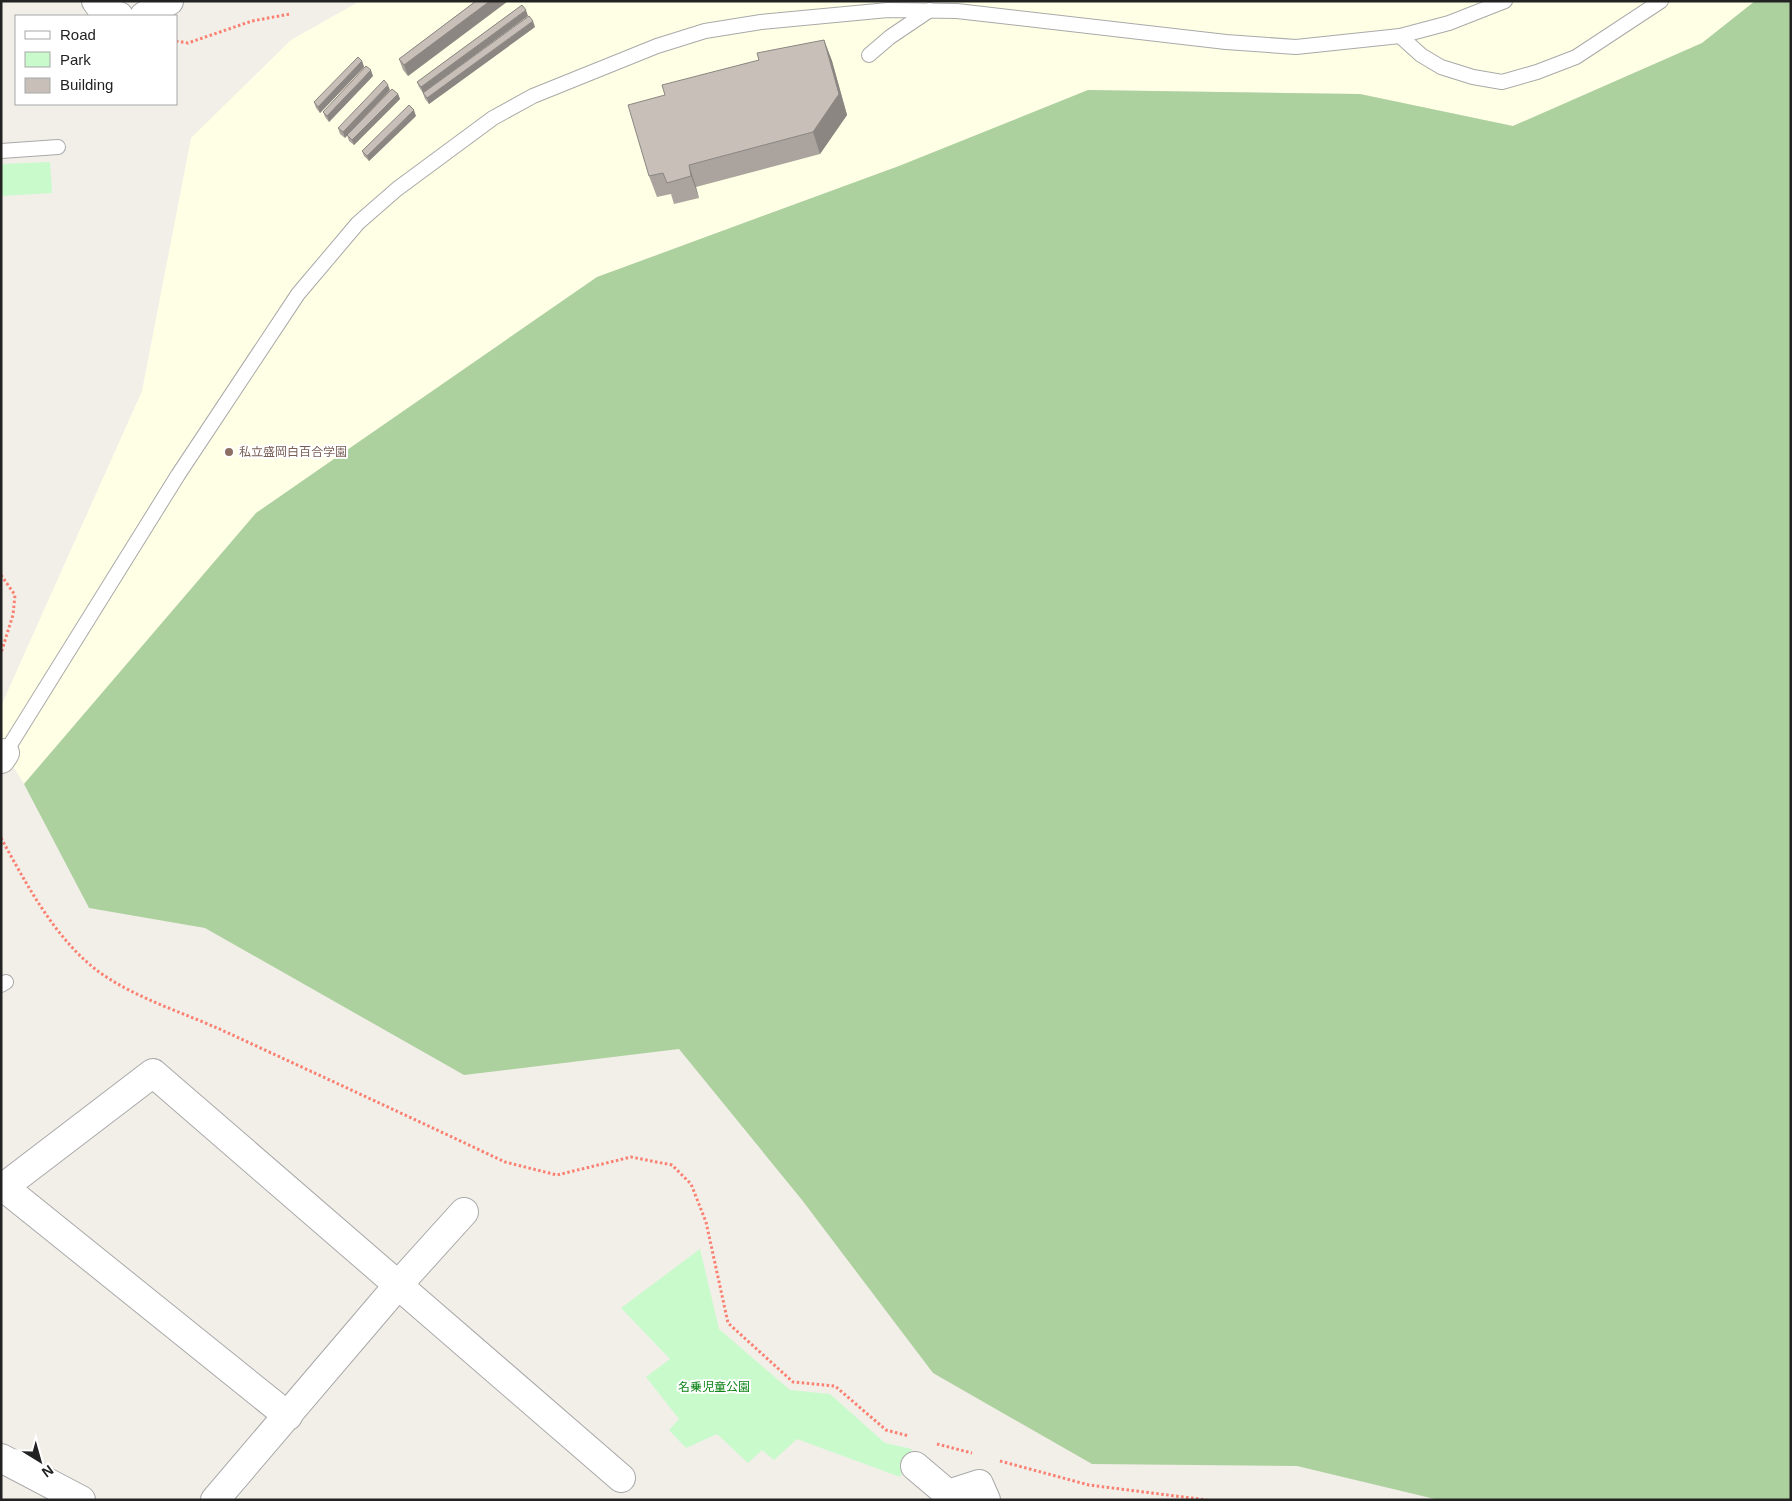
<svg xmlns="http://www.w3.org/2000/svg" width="1792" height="1501" font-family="Helvetica,'Noto Sans JP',sans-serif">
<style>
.education{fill:#ffffe5}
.forest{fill:#add19e}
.park{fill:#c8facc}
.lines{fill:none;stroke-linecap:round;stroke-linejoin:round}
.lane-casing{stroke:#a9a9a9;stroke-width:16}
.street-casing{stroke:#a9a9a9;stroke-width:30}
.path{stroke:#fa8072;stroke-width:3;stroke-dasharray:2.5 2.5;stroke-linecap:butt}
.lane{stroke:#fff;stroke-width:14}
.street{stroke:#fff;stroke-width:28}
.wall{fill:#aba49e}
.shaded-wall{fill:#8b8681}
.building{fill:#c7bfb8;stroke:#8b8681}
.education-dot{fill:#8d6e63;stroke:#fff;stroke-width:2}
.labels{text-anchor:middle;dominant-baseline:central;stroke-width:4;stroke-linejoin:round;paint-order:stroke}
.education-label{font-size:12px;fill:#785e54;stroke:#fff;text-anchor:start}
.park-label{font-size:12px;fill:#0c8416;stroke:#fff}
</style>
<rect width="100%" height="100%" fill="#f2efe9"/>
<polygon class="education" points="360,1 1755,1 1702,43 1513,126 1360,94 1088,90 899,166 597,277 256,513 24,784 5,753 1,743 1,706 142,391 191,138 291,40"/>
<polygon class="forest" points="1755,1 1791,1 1791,1500 1439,1500 1297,1466 1092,1464 933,1373 802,1200 679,1049 464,1075 205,928 89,908 24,784 256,513 597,277 899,166 1088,90 1360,94 1513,126 1702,43"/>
<g class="park">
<polygon points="50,162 52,193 1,196 1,164"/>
<polygon points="700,1249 719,1329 790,1390 830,1394 885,1443 912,1449 900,1477 797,1439 774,1460 762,1450 748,1463 717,1434 686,1448 669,1430 679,1419 646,1377 670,1359 621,1308"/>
</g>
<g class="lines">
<g class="lane-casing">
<g id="lane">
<polyline points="1400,36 1421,55 1441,67 1473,77 1502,82 1537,72 1576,57 1661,1"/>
<polyline points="869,55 890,37 930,10"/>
<polyline points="1,151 58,147"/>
<polyline points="5,753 178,475 298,294 358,223 397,189 493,118 533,96 657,46 705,31 761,22 888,10 957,11 1226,42 1296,47 1400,36 1449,23 1505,1"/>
<polyline points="1,985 6,982"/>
</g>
</g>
<g class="street-casing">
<g id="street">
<polyline points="96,1 103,11 119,16"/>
<polyline points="144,16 169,1"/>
<polyline points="1,759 5,753"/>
<polyline points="1,1185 288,1416"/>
<polyline points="1,1189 153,1073 621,1478"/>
<polyline points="1,1458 81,1500"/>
<polyline points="915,1466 948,1494 979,1484 986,1500"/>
<polyline points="215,1500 399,1284 464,1212"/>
</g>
</g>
<g class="path">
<polyline points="176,41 188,43 252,21 290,14"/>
<polyline points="1,575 15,595 13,615 1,653"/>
<path d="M1 838C27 885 55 939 99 972 137 999 185 1013 226 1032 319 1075 412 1118 505 1162L557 1175 631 1157 672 1165 691 1184 706 1222 728 1323 793 1382 835 1386 886 1430 909 1436"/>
<polyline points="937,1444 972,1453"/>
<polyline points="1000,1461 1089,1485 1207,1500"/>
</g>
<use href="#lane" class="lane"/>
<use href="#street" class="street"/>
</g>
<g class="wall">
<polygon points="476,1 508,1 408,76 403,70 399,59"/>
<polygon points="522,5 423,93 419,87 417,82"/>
<polygon points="535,27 429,104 425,99 423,93"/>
<polygon points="824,40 832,61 847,115 820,154 696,187 699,198 674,204 671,194 657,197 649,176 665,95 759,60"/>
<polygon points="362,61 364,67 320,113 316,108 314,102"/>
<polygon points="373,76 329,122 325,117 323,112"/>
<polygon points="390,90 363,119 398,94 400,99 354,145 349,141 347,135 345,138 340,134 338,128"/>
<polygon points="416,116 369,161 364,156 362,151"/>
</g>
<g class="shaded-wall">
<polygon points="490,1 508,1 408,76 404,65"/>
<polygon points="526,10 528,16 423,93 421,87"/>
<polygon points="533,21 535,27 429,104 427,98"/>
<polygon points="824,40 832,61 847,115 820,154 813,132"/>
<polygon points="362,61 364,67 320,113 318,107"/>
<polygon points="371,70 373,76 329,122 327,116"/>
<polygon points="388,85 390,90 345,138 343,132"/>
<polygon points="398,94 400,99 354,145 352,140"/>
<polygon points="414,110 416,116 369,161 367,156"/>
<polygon points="689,165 696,187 699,198 691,176"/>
</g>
<g class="building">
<polygon points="476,1 490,1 404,65 399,59"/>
<polygon points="522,5 526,10 421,87 417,82"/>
<polygon points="529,16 533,21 427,98 423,93"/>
<polygon points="824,40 839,94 813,132 689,165 691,176 667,183 663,173 649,176 628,105 665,95 662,85 759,60 757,53"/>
<polygon points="358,57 362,61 318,107 314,102"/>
<polygon points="366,66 371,70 327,116 323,112"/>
<polygon points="384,80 388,85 343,132 338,128"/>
<polygon points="392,89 398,94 352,140 347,135"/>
<polygon points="409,105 414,110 367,156 362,151"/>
</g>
<circle class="education-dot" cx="229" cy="452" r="5"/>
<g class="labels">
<g class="education-label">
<text x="239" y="452">私立盛岡白百合学園</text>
</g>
<g class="park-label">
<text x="714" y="1387">名乗児童公園</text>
</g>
</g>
<rect width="1792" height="1501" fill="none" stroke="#222222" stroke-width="5"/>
<rect x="15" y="15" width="162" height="90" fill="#ffffff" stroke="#a7a7a7"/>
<rect x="25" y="31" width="25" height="8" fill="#ffffff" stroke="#a7a7a7"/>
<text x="60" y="40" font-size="15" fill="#222222">Road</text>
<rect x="25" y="52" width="25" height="15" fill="#c8facc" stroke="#a7a7a7"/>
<text x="60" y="65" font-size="15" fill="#222222">Park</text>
<rect x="25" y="78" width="25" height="15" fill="#c7bfb8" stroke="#a7a7a7"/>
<text x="60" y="90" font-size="15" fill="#222222">Building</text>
<g transform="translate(40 1461) rotate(143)" stroke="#ffffff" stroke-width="4" paint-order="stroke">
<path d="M0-4L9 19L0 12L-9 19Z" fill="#222222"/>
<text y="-8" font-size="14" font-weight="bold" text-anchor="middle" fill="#222222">N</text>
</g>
</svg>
